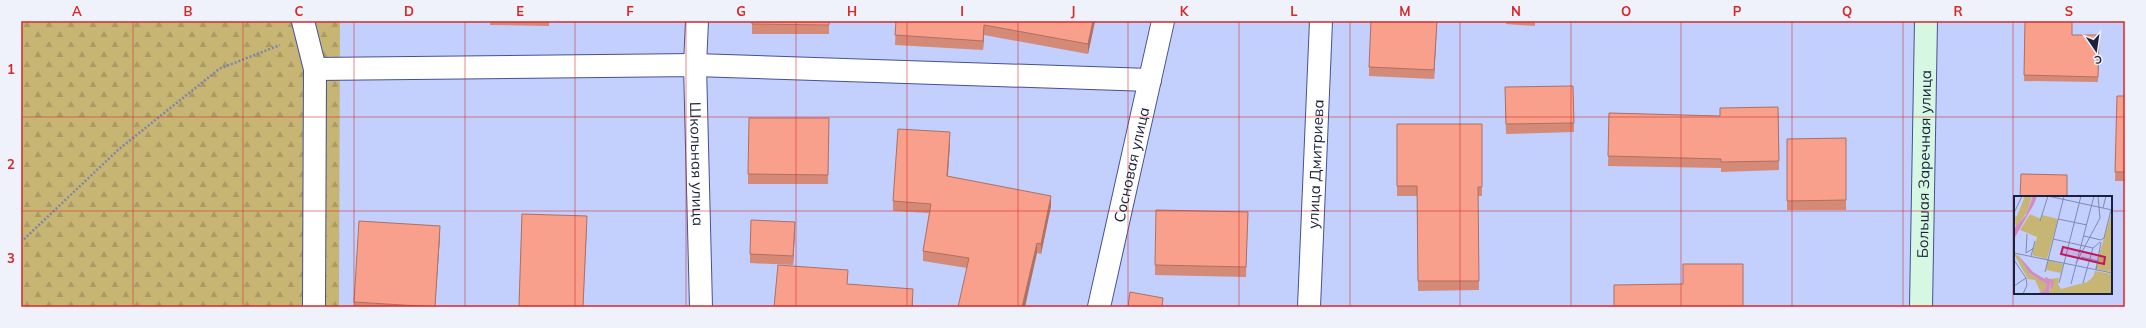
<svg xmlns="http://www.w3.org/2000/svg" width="2146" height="328" font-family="Mulish,sans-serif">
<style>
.forest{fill:url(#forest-firs)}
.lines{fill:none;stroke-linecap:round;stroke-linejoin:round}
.street-casing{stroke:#465194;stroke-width:24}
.secondary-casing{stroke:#465194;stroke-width:24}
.path{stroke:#7c85ac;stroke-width:2.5;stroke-dasharray:2 2;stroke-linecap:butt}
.street{stroke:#fff;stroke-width:22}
.secondary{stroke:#d6f8e3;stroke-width:22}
.wall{fill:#d58a78}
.shaded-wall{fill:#ae7061}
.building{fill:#f8a08b;stroke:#ae7061}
.grid{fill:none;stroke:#d62828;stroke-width:1;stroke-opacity:0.55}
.labels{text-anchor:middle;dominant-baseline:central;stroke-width:3.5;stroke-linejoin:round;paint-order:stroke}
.street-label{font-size:15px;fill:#1b203d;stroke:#eff2fa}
.inset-river{fill:none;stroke:#d38ac5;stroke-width:2}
.inset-road{fill:none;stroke:#8089b0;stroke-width:1}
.view{fill:#c2185b;fill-opacity:0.15;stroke:#c2185b;stroke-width:2}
.inset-edge{fill:none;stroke:#1b203d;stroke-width:2}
.neatline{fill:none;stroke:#d62828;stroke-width:1.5}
.grid-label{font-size:13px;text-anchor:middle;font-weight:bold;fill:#d62828}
</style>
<defs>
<pattern id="forest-firs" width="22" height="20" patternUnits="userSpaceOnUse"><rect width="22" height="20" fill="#c7b574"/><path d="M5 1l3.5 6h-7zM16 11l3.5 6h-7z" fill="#aa9b65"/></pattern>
</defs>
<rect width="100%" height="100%" fill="#c3cffd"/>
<polygon class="forest" points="21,21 340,21 339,307 21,307"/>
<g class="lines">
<g class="street-casing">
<g id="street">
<polyline points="303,21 315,69 314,307"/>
<path id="s1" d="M697 21 695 65 701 307"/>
<polyline points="315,69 695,65 1150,80"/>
<path id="s2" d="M1099 307 1163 21"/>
<path id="s3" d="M1309 307 1321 21"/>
</g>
</g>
<g class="secondary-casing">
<g id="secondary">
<path id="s4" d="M1921 307 1926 21"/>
</g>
</g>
<polyline class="path" points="21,242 118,150 219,69 280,45"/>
<use href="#street" class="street"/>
<use href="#secondary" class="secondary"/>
</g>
<g class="wall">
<polygon points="490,21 549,21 549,26 490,25"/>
<rect x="752" y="21" width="77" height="13"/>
<polygon points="896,21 1095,21 1088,54 984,35 983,50 895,45"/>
<polygon points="1437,21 1434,79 1369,76 1369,67"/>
<polygon points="1506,21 1535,21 1535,26 1506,24"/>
<polygon points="2025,21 2072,35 2099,35 2098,82 2024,81"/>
<polygon points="2117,96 2125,96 2125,181 2115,181"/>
<polygon points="1505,97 1574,123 1574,132 1506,134"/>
<polygon points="1778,107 1779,170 1721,172 1721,168 1608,166 1609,113 1720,116"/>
<polygon points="829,118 828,184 748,184 748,174"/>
<polygon points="1397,124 1482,124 1482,196 1478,196 1479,290 1418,291 1417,196 1397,196"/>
<polygon points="1846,138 1846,210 1787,210 1787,139"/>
<polygon points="950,142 948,176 1051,206 1041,254 1037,253 967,268 923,261 923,251 929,213 893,211 893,201"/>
<polygon points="1248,212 1246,277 1155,275 1155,265"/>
<polygon points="522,214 587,226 583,307 519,307"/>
<polygon points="795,232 793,265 750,263 750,254"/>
<polygon points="440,236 435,307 354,307 354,302"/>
</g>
<g class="shaded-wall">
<polygon points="1093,21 1095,21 1088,54 1088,44"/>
<polygon points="1437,21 1437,23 1434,79 1434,70"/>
<polygon points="984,25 984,35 983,50 983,41"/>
<polygon points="950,132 950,142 947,186 947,176"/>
<polygon points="1051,196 1051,206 1041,254 1041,244"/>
<polygon points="795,222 795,232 793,265 793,256"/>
<polygon points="440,226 440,236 435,307"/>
<polygon points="1037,243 1037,253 1025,307 1022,307"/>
<polygon points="913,289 913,307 912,307"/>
</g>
<g class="building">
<polygon points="752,21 829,21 829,25 752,24"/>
<polygon points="896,21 1093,21 1088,44 984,25 983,41 895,35"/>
<polygon points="1371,21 1437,21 1434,70 1369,67"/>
<polygon points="2025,21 2072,21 2072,35 2099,35 2098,77 2024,75"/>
<polygon points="1573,86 1574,123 1506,124 1505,87"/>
<polygon points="2117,96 2125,96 2125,172 2115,172"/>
<polygon points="1778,107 1779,161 1721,162 1721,159 1608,156 1609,113 1720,116 1720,108"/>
<polygon points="749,118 829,118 828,175 748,174"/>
<polygon points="1397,124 1482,124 1482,187 1478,187 1479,281 1418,281 1417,186 1397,186"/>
<polygon points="898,129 950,132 947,176 1051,196 1041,244 1037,243 1022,307 958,307 969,258 923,251 931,204 893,201"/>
<polygon points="1846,138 1846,200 1787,201 1787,139"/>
<polygon points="2021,174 2067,175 2067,197 2020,197"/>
<polygon points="1156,210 1248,212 1246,267 1155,265"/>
<polygon points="522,214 587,216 583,307 554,307 519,306"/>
<polygon points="751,220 795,222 793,256 750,254"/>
<polygon points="359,221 440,226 435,307 354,302"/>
<polygon points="1683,264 1743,264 1743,307 1614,307 1614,285 1683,284"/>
<polygon points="778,265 848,270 847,284 913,289 912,307 774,307"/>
<polygon points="1130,292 1163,298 1162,307 1128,307"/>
</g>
<path class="grid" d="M133 21V307M243 21V307M354 21V307M465 21V307M575 21V307M686 21V307M796 21V307M907 21V307M1018 21V307M1128 21V307M1239 21V307M1350 21V307M1460 21V307M1571 21V307M1681 21V307M1792 21V307M1903 21V307M2013 21V307M21 117H2125M21 211H2015M2111 211H2125"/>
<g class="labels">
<g class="street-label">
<text stroke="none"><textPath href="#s1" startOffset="143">Школьная улица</textPath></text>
<text stroke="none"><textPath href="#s2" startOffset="146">Сосновая улица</textPath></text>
<text stroke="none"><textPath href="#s3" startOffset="143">улица Дмитриева</textPath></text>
<text stroke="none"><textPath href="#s4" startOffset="143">Большая Заречная улица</textPath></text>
</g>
</g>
<g transform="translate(2014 196)">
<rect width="98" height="98" fill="#c3cffd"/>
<path d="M98 15V76L81 73ZM34 64 49 68 47 77 32 74ZM81 75 98 78V98H34L37 91 33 83 45 82 44 88 47 93 73 86 79 81Z" fill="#c7b574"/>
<path d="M11 0H18L13 16 2 32 1 21 3 20ZM16 18 27 23 28 19 44 23 33 63 18 59 23 41 6 34ZM0 58 5 60 16 78 31 85 33 88 31 94 27 97 21 84 14 83Z" fill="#c7b574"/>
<path d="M19 0H23L20 8 0 43V33L12 19ZM5 60 19 76 36 86 35 98H23L31 94 33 88 15 77Z" fill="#d38ac5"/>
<path class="inset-river" d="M31 82 39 86 37 92"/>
<path class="inset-road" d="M34 0 98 14M89 12 92 0M0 17 8 0M44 23 73 29M26 25 34 0M13 38 12 57 20 52M70 40 87 44 90 42 97 14M39 43 79 52M0 57 98 77M17 60 21 45M67 61 84 65M0 64 12 82 13 89 9 98M62 67 86 22 84 0M82 74 87 46M31 76 50 0M45 87 67 0M69 87 79 52 86 46M57 88 80 0M0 90 12 82"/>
<path class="view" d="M49 51 91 61 90 68 47 58Z"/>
<rect width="98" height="98" class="inset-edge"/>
</g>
<rect width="2146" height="328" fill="none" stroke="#eff2fa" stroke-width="44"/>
<g transform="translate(2096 50) rotate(167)" stroke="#eff2fa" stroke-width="3" paint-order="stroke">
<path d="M0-3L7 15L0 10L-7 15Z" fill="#1b203d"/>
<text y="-6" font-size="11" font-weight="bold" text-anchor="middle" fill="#1b203d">С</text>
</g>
<rect x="22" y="22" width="2102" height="284" class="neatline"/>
<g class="grid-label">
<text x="77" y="16">A</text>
<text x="188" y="16">B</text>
<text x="299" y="16">C</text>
<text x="409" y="16">D</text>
<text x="520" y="16">E</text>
<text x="630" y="16">F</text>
<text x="741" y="16">G</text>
<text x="852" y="16">H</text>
<text x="962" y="16">I</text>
<text x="1073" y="16">J</text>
<text x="1184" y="16">K</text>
<text x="1294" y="16">L</text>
<text x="1405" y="16">M</text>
<text x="1516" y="16">N</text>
<text x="1626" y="16">O</text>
<text x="1737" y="16">P</text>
<text x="1847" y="16">Q</text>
<text x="1958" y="16">R</text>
<text x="2069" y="16">S</text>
<text x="11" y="74">1</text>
<text x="11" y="169">2</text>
<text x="11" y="263">3</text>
</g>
</svg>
